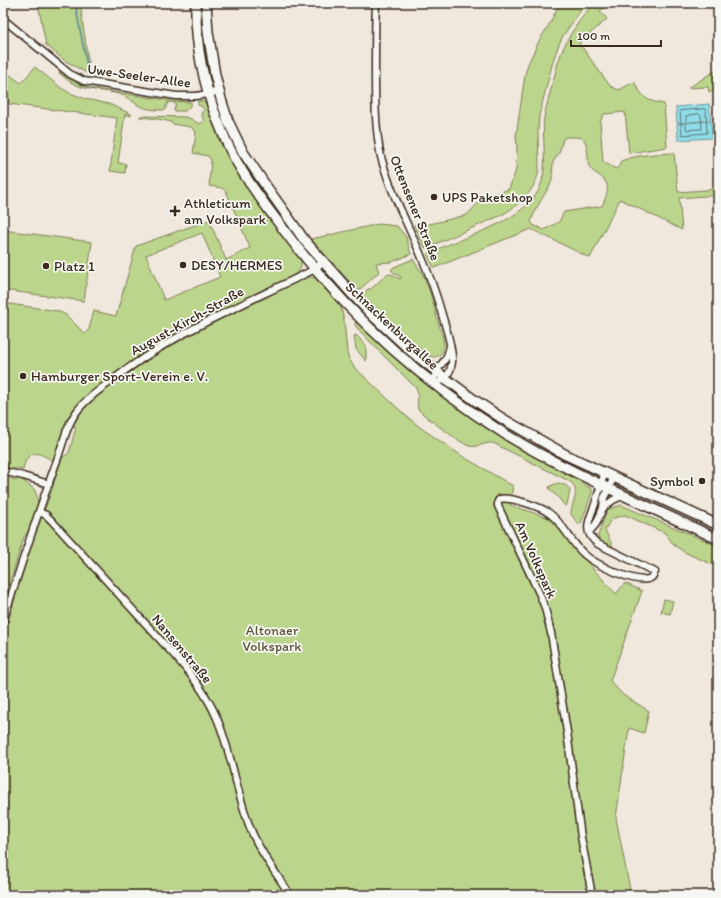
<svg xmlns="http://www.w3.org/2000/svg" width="721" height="898" font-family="Itim,sans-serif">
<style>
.green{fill:#bcd58c;stroke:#7c8055;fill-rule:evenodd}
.water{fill:#8edeea;stroke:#6d9698}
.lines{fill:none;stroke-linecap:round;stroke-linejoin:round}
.shore{stroke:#5c7270;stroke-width:1}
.stream{stroke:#6d9698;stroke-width:2}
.street-casing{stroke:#3b2a1e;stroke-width:9}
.secondary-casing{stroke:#3b2a1e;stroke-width:12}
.street{stroke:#f6f6f2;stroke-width:6}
.secondary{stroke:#f6f6f2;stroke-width:9}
.poi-dot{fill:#3b2a1e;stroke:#f6f6f2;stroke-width:1.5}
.labels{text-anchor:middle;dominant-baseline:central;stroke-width:3.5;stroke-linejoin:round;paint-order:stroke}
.street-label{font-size:14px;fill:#3b2a1e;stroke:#f6f6f2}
.poi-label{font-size:14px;fill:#3b2a1e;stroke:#f6f6f2;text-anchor:start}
.park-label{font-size:14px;fill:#5b553a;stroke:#f6f6f2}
</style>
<rect width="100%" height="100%" fill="#f0e7dd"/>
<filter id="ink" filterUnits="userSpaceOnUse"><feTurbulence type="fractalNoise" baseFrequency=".025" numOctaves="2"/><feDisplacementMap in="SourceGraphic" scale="8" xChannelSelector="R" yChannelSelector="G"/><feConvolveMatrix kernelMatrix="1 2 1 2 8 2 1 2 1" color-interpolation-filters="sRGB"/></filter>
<g filter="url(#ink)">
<g class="green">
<polygon points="38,3 80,3 90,75 64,60 46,45"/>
<polygon points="199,3 202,3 209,65 205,66 201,42"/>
<path d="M560 3H586L572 23 563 36 559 44 553 61 539 116 538 131 539 168C537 190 520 204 502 215L433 245 425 248 414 225 430 224 467 215 482 199 509 189 516 170 517 147 516 136 525 75 528 64 539 41 550 23Z"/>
<path d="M594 3H610L600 11 607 19 579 43 610 86 619 90 634 82C645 99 644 100 664 104L667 147 629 153 625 112 604 114 600 122 603 162 616 169 619 166 621 161C639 154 656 154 674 153L678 192 718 189V195L679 198 682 230 620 199 590 258 531 229 434 268 427 254C459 238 508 227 532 200 552 177 541 146 544 118 546 107 549 96 552 86 555 75 557 64 561 54 568 35 581 18 594 3ZM566 137C571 137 578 137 582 138 587 140 588 154 588 159 588 162 588 165 590 168 592 171 596 173 600 176 612 185 607 194 602 206L564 212 559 222 544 230 533 225 531 221 536 209 550 185 552 180 553 162 559 153 563 139Z"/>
<polygon points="35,67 61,88 70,93 86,99 109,104 131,114 131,116 125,114 118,163 126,164 125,173 110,171 117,118 9,104 7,87 3,84 3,70 21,83"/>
<polygon points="718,69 718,91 709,92 708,87 688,88"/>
<path d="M59 72 71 80 89 88 173 101 191 102V105L185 111H174L176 103 168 102 165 110C155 110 147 110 138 105 132 101 126 96 119 94 104 90 88 91 74 84 68 81 64 77 59 73Z"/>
<path d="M198 101H203L207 104 268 215 300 258C304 271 296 274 287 279 224 309 160 338 105 382 93 391 79 400 71 413 62 426 58 446 53 461 46 457 35 449 28 457 25 460 24 466 23 470L3 467V303L58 311 66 315 85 334 89 329 94 311 116 316 136 246 209 220 226 260 250 248 226 191 222 188 209 186 211 160 208 156 193 153 196 132 191 127 172 124 171 122 158 119 140 117V116L185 117 191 119 199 124 204 121 201 113C204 111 204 110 203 107L198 105ZM202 233 220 277 164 300 146 255Z"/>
<polygon points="245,167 246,167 249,172 255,177 309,250 310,254 310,258 273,211"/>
<polygon points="379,224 397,226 406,237 411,254 392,262 376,263 379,272 358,291 311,239"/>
<polygon points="3,230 92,242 84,301 3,290"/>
<path d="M413 259C416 265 420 269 423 275 430 289 434 307 438 322 440 329 443 336 444 343 444 355 436 361 426 354L392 325 362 296 368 289H371L386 275 391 274 400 279 401 277 393 272 391 270 394 267Z"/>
<polygon points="310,277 318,279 340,303 344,320 347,352 349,359 354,367 405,415 421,428 462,456 513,486 510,505 549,518 587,562 616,594 625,583 642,591 610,681 623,695 649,711 644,733 629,728 616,818 631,895 3,895 3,639 33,538 48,501 62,458 69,453 76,427 73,426 80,413 91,401 128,371 184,337 301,279"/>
<path d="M356 321 410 370 439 394 468 414 582 480 583 484 592 489V493L581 523 580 524H578L571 514C571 503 581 492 571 482L493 443C485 442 477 448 469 446 462 444 421 414 418 409 416 402 420 395 416 388L385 357 357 328 355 324Z"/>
<polygon points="355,335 357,336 366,345 366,361 356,349 354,337"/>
<polygon points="3,476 16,480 20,479 25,482 34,489 37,496 38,503 30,529 24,537 3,604"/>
<path d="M558 483C563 484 568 486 570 490L567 505 566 506 564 505 558 497 549 489 550 486Z"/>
<polygon points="621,505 718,546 718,567 684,552 674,545 665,533 625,515 611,519 605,530 613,547 601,542 598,536 607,510"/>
<polygon points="664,599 673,601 670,614 661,612"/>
</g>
<g class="water">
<polygon points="709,104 711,120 677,123 676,107"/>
<polygon points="711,121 712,138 678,140 677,124"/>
</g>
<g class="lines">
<g class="shore">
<polygon points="705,109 706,111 707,133 682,135 680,111"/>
<polygon points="699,114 701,116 702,129 700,129 687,130 686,129 686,116"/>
</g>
<polyline class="stream" points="75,3 87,66"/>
<g class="street-casing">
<g id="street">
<path d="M376 3C375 25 375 47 375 70 375 99 375 128 381 157 390 190 406 221 420 253 429 274 437 296 443 318 447 331 453 349 452 362 451 373 444 381 434 384 434 369 439 369 446 358 448 354 449 350 450 346"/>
<polyline points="3,19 70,74 84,81 176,96 196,96 208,94 219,91"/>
<polyline points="3,471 23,476 49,484"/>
<path d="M603 508C610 502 616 497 624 496"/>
<path d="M39 512 46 515 52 521 175 656C191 674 206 693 216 716 232 752 236 793 251 830 260 853 277 874 290 895"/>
<polyline points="589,532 596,524 600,515 603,508 604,498 614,477"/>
<path d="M3 621C20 568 37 515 56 463 63 445 66 425 78 410 86 399 99 390 110 382 170 334 243 305 311 271L323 262"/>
<path d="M592 895 581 837 567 732 551 633 545 608 540 595 498 506V501L500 499C509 496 541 507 549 513 564 524 571 543 585 555 595 564 640 587 652 577 653 576 654 574 655 572L598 544C580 531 591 517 596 501 599 492 601 482 605 473"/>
</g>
</g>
<g class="secondary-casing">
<g id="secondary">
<path d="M196 3C195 43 203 82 217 119 221 128 224 137 228 145 240 171 258 195 275 218 337 304 415 377 505 434 539 455 574 472 610 489 646 506 682 522 718 539"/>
<polyline points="206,3 208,32 215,75 221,99 228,121 243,152 266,186 305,241 353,295 372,315 411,351 445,378 473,399 503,419 566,455 718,525"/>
</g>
</g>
<use href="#street" class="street"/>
<use href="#secondary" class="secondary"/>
</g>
</g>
<g class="poi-dot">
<circle cx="434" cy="197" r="4"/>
<path d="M173 205h4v4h4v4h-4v4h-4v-4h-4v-4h4z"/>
<circle cx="183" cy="265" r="4"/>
<circle cx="46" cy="266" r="4"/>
<circle cx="23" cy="376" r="4"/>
<circle cx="702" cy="481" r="4"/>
</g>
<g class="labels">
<g class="street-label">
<text transform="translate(139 76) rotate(8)">Uwe-Seeler-Allee</text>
<text transform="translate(415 208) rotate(68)">Ottensener Straße</text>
<text transform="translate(187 321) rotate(-29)">August-Kirch-Straße</text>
<text transform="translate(392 326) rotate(43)">Schnackenburgallee</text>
<text transform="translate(536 560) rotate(66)">Am Volkspark</text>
<text transform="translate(182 649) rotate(50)">Nansenstraße</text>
</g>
<g class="poi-label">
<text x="442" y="197">UPS Paketshop</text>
<text x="184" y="203">Athleticum<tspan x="184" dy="16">am Volkspark</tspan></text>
<text x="191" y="265">DESY/HERMES</text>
<text x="54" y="266">Platz 1</text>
<text x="31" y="376">Hamburger Sport-Verein e. V.</text>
<text x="694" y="481" text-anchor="end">Symbol</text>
</g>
<g class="park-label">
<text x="272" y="630">Altonaer<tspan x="272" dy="16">Volkspark</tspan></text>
</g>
</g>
<rect width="721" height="898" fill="none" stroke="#f6f6f2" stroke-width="16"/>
<rect x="8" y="8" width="705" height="882" fill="none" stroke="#3b2a1e" stroke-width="1.5" filter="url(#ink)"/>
<path d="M571 40v6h90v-6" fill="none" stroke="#3b2a1e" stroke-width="2"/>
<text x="577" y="40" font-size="12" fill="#3b2a1e" stroke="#f6f6f2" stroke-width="3" paint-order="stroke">100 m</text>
</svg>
